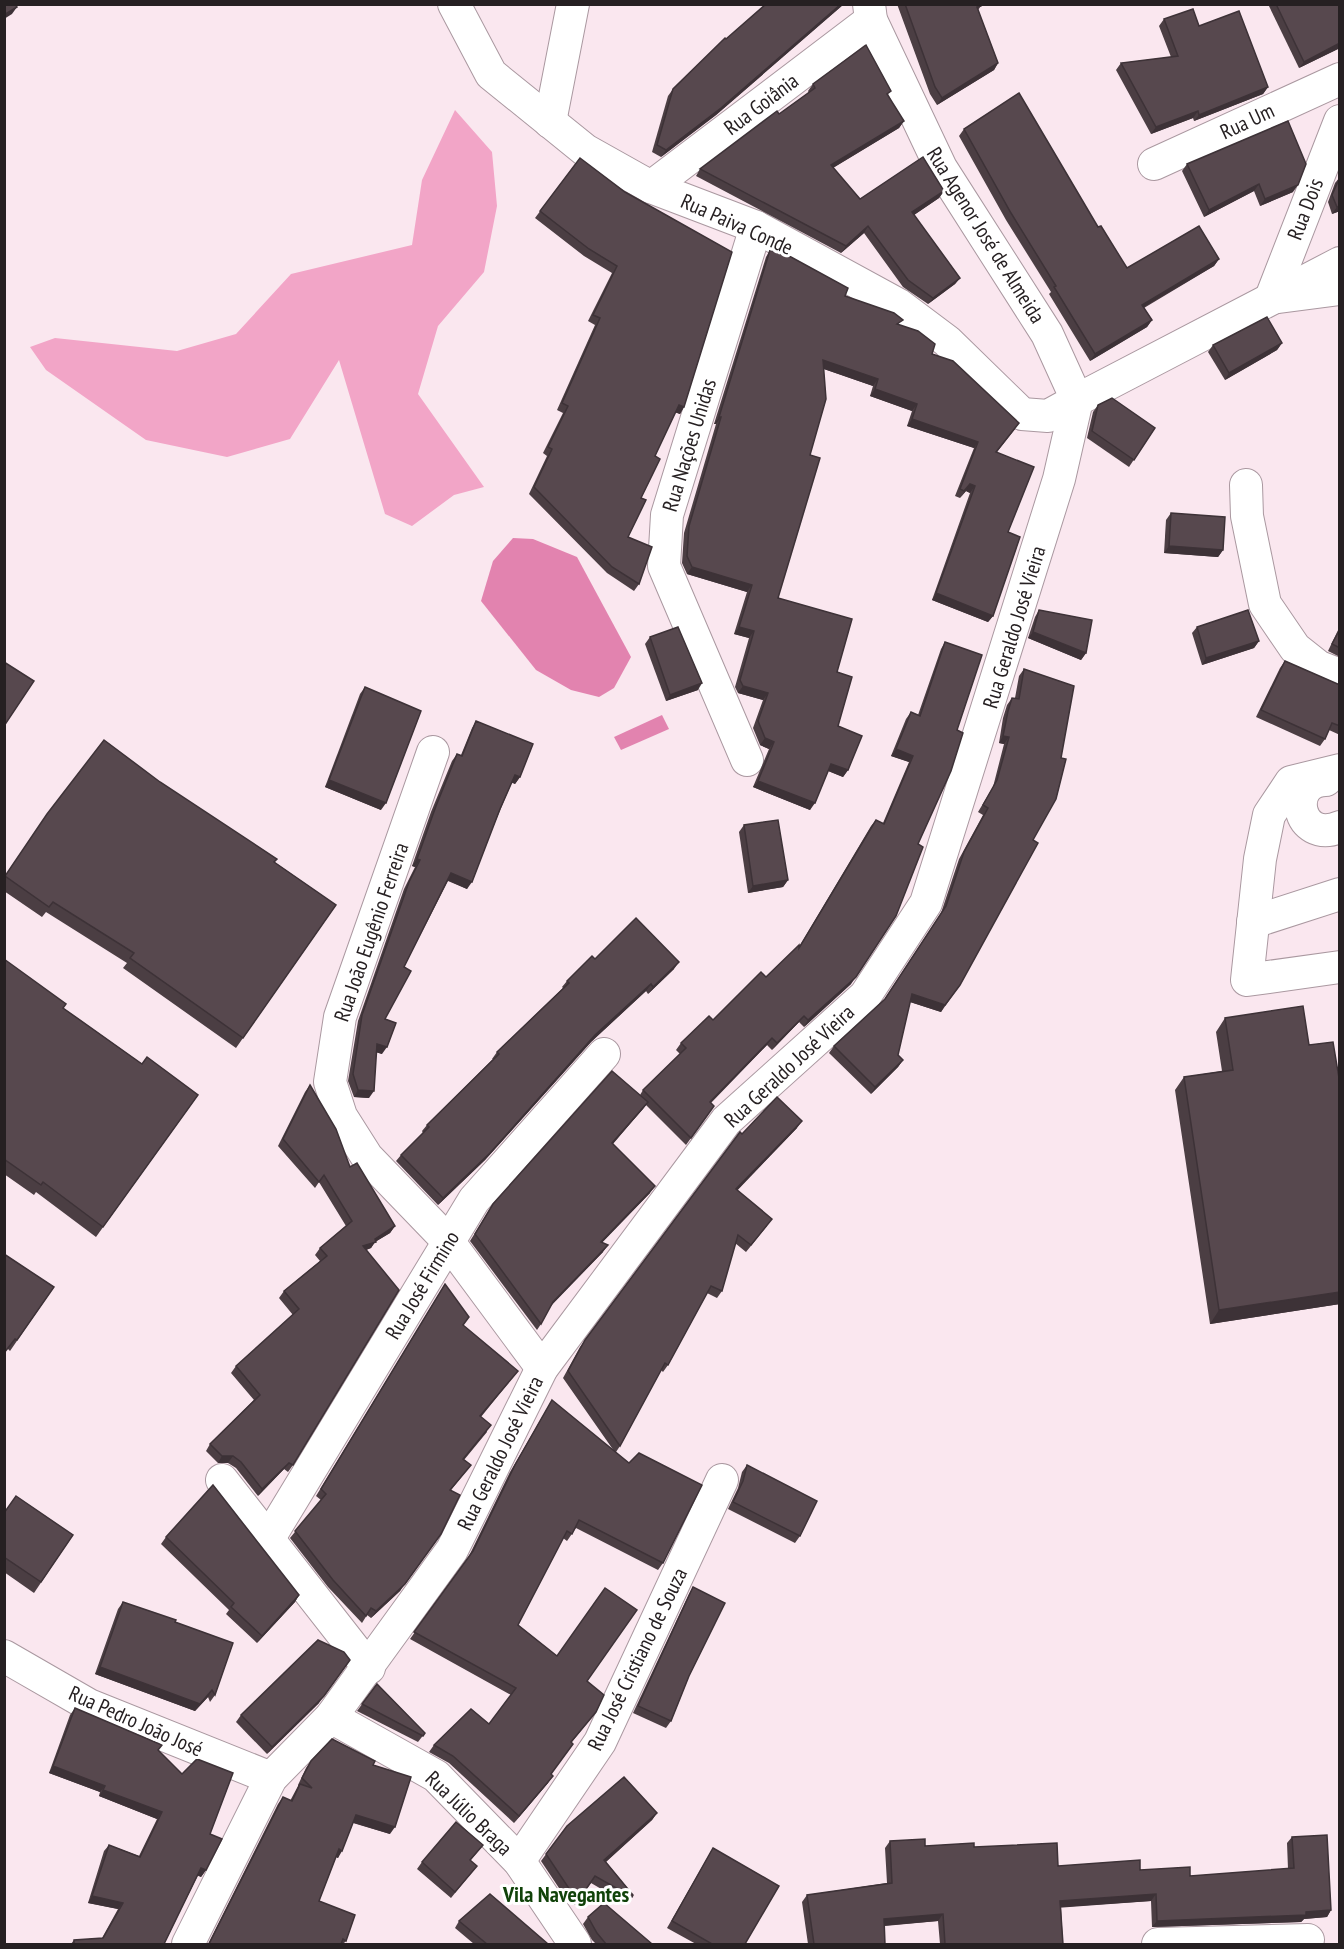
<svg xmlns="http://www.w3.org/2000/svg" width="1344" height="1949" font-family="'PT Sans Narrow',sans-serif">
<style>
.green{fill:#f2a5c7}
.water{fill:#e283af}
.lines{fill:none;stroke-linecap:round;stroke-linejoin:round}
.minor-casing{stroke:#aa98a0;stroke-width:34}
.minor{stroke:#fff;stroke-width:32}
.wall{fill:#4b3e43}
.shaded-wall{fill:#3d3237}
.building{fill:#57484e;stroke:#3d3237;stroke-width:1.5}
.labels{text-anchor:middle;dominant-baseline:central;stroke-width:6;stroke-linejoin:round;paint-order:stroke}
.street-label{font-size:21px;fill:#262022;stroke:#fff}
.neighbourhood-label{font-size:22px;font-weight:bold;fill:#104209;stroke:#fff}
</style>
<rect width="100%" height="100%" fill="#fae7ef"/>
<polygon class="green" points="455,110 492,152 497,206 484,272 438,326 418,394 484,487 454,495 412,526 385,514 339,360 290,439 227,457 146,440 46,370 30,347 55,338 177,351 236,334 291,274 412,245 422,180"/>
<g class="water">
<polygon points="513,538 533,539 577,557 631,657 614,688 599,697 571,690 536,670 481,601 493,561"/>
<polygon points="662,715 669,729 621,750 614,737"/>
</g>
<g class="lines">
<g class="minor-casing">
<g id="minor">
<polyline points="454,4 491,74 585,150 651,187 756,227 899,305 947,341 1022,414 1048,416 1077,400 1047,334 941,168 871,20 869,4"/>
<polyline points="1340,121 1271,298 1340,289"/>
<polyline points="550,122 573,4"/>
<polyline points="1154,164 1340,79"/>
<polyline points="651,187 871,20"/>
<polyline points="1246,485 1247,516 1265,604 1295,648 1319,667 1340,675"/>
<polyline points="433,752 340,1017 330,1082 341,1116 367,1157 448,1241 542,1368"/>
<polyline points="747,760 664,566 667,515 756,227"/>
<polyline points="1340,770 1291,782 1269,815 1260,859 1247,980 1340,967"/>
<path d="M1326 780C1286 780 1296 845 1340 827"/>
<polyline points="1253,922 1340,894"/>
<polyline points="222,1480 369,1668"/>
<polyline points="269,1538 474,1200 604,1054"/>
<polyline points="4,1656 89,1705 271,1778"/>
<polyline points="331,1717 436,1776 519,1861 575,1944"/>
<polyline points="519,1861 600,1742 722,1480"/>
<polyline points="188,1944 271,1778 331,1717 452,1550 542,1368 726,1121 865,996 926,903 1059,479 1077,400 1340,263"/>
<polyline points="1158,1944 1308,1940"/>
</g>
</g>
<use href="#minor" class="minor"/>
</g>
<g class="wall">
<polygon points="766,4 844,4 716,115 661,157 652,152 668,96 673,89"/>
<polygon points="897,4 981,4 981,6 978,10 998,63 994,70 937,105 930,94"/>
<polygon points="1268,4 1340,4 1340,48 1299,68"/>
<polygon points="1164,19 1199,26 1268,87 1263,94 1194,121 1193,118 1151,134 1116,70 1121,63 1171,57 1159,26"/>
<polygon points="813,84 888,96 904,121 899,128 833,168 860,199 944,191 939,198 914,215 960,278 955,284 928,304 903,287 864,233 841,253 696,176 700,169 779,114 809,93 808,91"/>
<polygon points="964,129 1098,227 1127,268 1219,259 1214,266 1144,308 1152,320 1147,327 1090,361 1049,294 1051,292 1006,220 959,136"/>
<polygon points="580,158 684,407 680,414 675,412 655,456 628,537 639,584 634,591 607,573 529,494 547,456 543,453 563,413 557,410 595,325 588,321 612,273 584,256 535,218"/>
<polygon points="1187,164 1293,192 1260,206 1254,191 1204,217 1182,171"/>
<polygon points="1340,177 1340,211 1332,214 1328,202 1335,183"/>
<polygon points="770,250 845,296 899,325 932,354 1015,429 997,452 1008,532 993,616 988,622 932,600 970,493 966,491 960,498 955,496 974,448 907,426 912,411 870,396 873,386 824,369 810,455 778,598 837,672 838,726 848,770 843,777 828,771 810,810 753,787 769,749 760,745 753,728 763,700 738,693 735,687 749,638 734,634 747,592 687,574 682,563 684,533 716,424 714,424 766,257"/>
<polygon points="1282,343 1277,350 1225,380 1208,352 1213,345"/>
<polygon points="1098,405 1155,428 1129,467 1087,438 1093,412"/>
<polygon points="1171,513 1223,550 1218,557 1164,553 1166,520"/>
<polygon points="1039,610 1086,653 1081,660 1028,638 1035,617"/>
<polygon points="1340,626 1340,657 1328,651"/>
<polygon points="1197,627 1259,641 1254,648 1202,665 1192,633"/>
<polygon points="650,637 698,690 666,701 645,644"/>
<polygon points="945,642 851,984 804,1027 799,1022 772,1050 767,1045 711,1103 714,1106 686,1145 646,1105 613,1144 650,1193 602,1242 603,1252 550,1306 541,1324 537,1330 470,1241 493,1204 640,1095 643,1090 680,1054 676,1050 681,1043 713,1020 766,977 799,947 871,826 876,820 883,823 909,762 891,756 906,719 911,712 918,715 941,649"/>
<polygon points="1285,661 1340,685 1340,735 1329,730 1325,739 1320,746 1256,717 1280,668"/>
<polygon points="1024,669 1033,840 960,985 941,1012 910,1002 898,1055 903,1060 898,1067 871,1094 829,1053 834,1046 884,1000 941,913 959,859 983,815 978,812 993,787 1004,744 999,743 1003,718 1007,705 1012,698 1015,698 1019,676"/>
<polygon points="365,687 381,810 325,787 360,694"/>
<polygon points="476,721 520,777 515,784 512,782 467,889 448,881 404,967 385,1019 382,1054 376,1052 369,1098 354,1097 348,1081 358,1021 404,889 415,867 412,866 431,812 452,761 457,754 461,755 472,728"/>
<polygon points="160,782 336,905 236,1048 123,968 127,963 46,912 42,917 4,891 4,876"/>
<polygon points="744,825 788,880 783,887 748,893 739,832"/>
<polygon points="4,959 63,1008 142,1064 198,1095 96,1237 36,1192 34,1195 4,1174"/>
<polygon points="595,959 674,969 648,994 646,991 591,1042 485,1160 438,1205 396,1161 401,1155 423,1133 422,1131 427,1125 493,1059 492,1059 497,1052 563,988 562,987 567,981"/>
<polygon points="1225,1018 1340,1304 1210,1324 1175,1090 1184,1077 1222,1071 1216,1032"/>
<polygon points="310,1085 350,1167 395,1226 390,1233 375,1242 371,1248 366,1250 293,1465 288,1472 284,1469 258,1496 236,1468 228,1463 218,1463 206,1451 210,1444 254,1400 231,1373 236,1366 293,1315 279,1298 284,1291 320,1261 315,1255 320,1248 346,1226 319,1182 315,1188 278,1146 305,1092"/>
<polygon points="797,1128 737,1190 767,1226 746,1252 735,1243 722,1291 717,1298 707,1293 668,1365 663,1372 661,1370 620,1446 616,1452 663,1563 658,1570 576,1528 567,1541 563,1538 518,1625 587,1681 596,1712 571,1743 551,1774 548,1783 514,1823 449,1763 429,1752 434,1745 489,1724 511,1695 410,1639 468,1558 510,1472 552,1400 614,1451 563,1378 580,1347 742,1134"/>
<polygon points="4,1254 54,1287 10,1351 8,1349"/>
<polygon points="445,1284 463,1326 513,1377 481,1417 487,1432 464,1460 471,1465 451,1490 400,1591 371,1618 367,1615 362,1623 328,1587 290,1538 321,1500 316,1496"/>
<polygon points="747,1465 800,1536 795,1543 728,1509 738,1488 742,1472"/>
<polygon points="4,1513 73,1535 34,1593 4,1572"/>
<polygon points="166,1537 299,1595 295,1602 257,1643 226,1614 229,1610 161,1544"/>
<polygon points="693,1587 689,1676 671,1721 666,1728 633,1713 689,1594"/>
<polygon points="123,1602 175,1622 215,1695 210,1702 208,1697 195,1711 95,1674 118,1609"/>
<polygon points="377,1684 425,1733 418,1742 357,1711"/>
<polygon points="319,1703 267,1754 236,1722 241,1715"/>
<polygon points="75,1708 158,1751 210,1834 206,1870 201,1877 198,1875 164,1944 71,1944 74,1940 102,1938 118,1909 88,1903 104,1851 109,1845 139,1856 157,1819 99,1796 100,1792 49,1773 70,1715"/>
<polygon points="311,1761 373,1765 390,1834 353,1823 338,1858 336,1857 319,1901 346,1941 343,1944 208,1944 278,1804 283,1797 290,1801 298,1786 298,1785 306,1768"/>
<polygon points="657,1813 652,1820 606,1862 633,1895 627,1904 591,1883 575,1905 565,1897 541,1861 567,1826"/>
<polygon points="1292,1837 1331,1910 1327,1917 1304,1919 1301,1922 1152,1927 1151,1901 1061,1907 1063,1944 940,1944 938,1921 885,1926 885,1944 808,1944 802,1902 807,1895 887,1883 885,1848 890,1841 925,1846 974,1847 1058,1866 1140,1870 1190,1876 1288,1869 1287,1843"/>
<polygon points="483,1845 470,1861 477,1866 451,1898 417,1869 422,1862"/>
<polygon points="713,1848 745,1944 696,1944 667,1928"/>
<polygon points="588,1917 652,1944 596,1944 592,1940 583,1924"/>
<polygon points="459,1921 548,1944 474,1944 455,1928"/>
</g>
<g class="shaded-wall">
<polygon points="841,4 844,4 716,115 661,157 666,150"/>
<polygon points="17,7 12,14 4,19 4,15"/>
<polygon points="1340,43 1340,48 1299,68 1304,62"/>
<polygon points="998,63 994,70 937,105 942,98"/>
<polygon points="1268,87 1263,94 1194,121 1199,115"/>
<polygon points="1198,111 1193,118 1151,134 1156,127"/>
<polygon points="904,121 899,128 826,172 831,165"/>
<polygon points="1259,184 1254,191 1204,217 1209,210"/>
<polygon points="1298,185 1293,192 1260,206 1265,199"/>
<polygon points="944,191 939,198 908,219 912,212"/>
<polygon points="1340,206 1340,211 1332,214 1337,207"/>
<polygon points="868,226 864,233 841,253 846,246"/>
<polygon points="1219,259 1214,266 1137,311 1142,305"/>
<polygon points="960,278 955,284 928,304 933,298"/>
<polygon points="1152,320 1147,327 1090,361 1095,354"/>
<polygon points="1282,343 1277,350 1225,380 1229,373"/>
<polygon points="823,360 878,379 873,386 818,367"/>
<polygon points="875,389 917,404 912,411 870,396"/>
<polygon points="679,405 684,407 680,414 674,412"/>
<polygon points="719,417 721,417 716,424 714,424"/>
<polygon points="912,419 978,442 974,448 907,426"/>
<polygon points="970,484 975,486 970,493 966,491 960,498"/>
<polygon points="1169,546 1223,550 1218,557 1164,553"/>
<polygon points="692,567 752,585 747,592 687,574"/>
<polygon points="936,593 993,616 988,622 932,600"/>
<polygon points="739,627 754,631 749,638 734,634"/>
<polygon points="1033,632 1086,653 1081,660 1028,638"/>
<polygon points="1259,641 1254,648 1202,665 1206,658"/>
<polygon points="702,683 698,690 666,701 670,695"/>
<polygon points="743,686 768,693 763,700 738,693"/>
<polygon points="1003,736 1009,737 1004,744 999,743"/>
<polygon points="765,738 774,742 769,749 760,745"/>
<polygon points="896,749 913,756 909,762 891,756"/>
<polygon points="831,764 848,770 843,777 826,770"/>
<polygon points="515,775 520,777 515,784 510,782"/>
<polygon points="329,780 386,803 381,810 325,787"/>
<polygon points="758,781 815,803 810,810 753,787"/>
<polygon points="417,859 420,860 415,867 412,866"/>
<polygon points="451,873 472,882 467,889 447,880"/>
<polygon points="788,880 783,887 748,893 753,886"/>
<polygon points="679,962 674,969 648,994 653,987"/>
<polygon points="856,977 851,984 804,1027 808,1020"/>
<polygon points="651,984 646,991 591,1042 485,1160 438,1205 443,1198 595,1035"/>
<polygon points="912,994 945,1005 941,1012 907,1001"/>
<polygon points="804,1016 799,1022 772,1050 777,1043"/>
<polygon points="772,1038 767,1045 705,1108 710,1102"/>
<polygon points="377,1044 387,1047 382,1054 372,1051"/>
<polygon points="903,1060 898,1067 871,1094 875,1087"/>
<polygon points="358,1090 374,1091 369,1098 354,1097"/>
<polygon points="648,1102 643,1109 607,1150 612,1143"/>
<polygon points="802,1121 797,1128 732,1196 736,1189"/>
<polygon points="655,1186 650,1193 596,1249 601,1242"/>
<polygon points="395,1226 390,1233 375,1242 371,1248 358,1253 363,1246"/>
<polygon points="608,1245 603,1252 548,1309 553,1302"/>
<polygon points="1340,1292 1340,1304 1210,1324 1219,1310"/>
<polygon points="222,1456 233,1456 228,1463 218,1463"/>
<polygon points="289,1463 284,1469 258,1496 262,1489"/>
<polygon points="441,1534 400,1591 371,1618 376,1611"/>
<polygon points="299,1595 295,1602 257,1643 262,1636"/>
<polygon points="350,1660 319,1703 267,1754 272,1747"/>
<polygon points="100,1667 212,1690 208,1697 195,1711 95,1674"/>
<polygon points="53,1766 105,1786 100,1792 49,1773"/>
<polygon points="553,1776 548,1783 514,1823 519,1816"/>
<polygon points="103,1790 162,1812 157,1819 99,1796"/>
<polygon points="657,1813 652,1820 600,1867 604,1860"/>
<polygon points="356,1815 395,1827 390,1834 351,1822"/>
<polygon points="339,1849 342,1851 338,1858 334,1856"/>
<polygon points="201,1868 206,1870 201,1877 196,1875"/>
<polygon points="1156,1894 1151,1901 1056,1908 1060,1901"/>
<polygon points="92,1896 123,1903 118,1909 88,1903"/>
<polygon points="1331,1910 1327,1917 1304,1919 1301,1922 1152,1927 1157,1921"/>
<polygon points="943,1914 938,1921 880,1926 884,1919"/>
</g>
<g class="building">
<polygon points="4,4 15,4 17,7 4,15"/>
<polygon points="766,4 841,4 721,108 666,150 657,145 673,89 725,38 726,39"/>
<polygon points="905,4 981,4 981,6 977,7 998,63 942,98 935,87"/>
<polygon points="1276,4 1340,4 1340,43 1304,62"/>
<polygon points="1193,9 1199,26 1239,11 1268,87 1199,115 1198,111 1156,127 1121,63 1178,56 1164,19"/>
<polygon points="866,45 891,91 887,94 904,121 831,165 860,199 923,157 944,191 912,212 960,278 933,298 908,280 868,226 846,246 700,169 777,111 779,114 815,88 813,84"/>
<polygon points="1019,93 1098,227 1101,226 1127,268 1199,226 1219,259 1142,305 1152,320 1095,354 1054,287 1056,286 1011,213 964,129"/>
<polygon points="1288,121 1306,164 1298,185 1265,199 1259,184 1209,210 1187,164"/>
<polygon points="580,158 625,192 732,252 684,407 679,405 655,456 660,459 641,498 646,500 628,537 652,547 639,584 612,567 534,487 552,449 548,447 568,406 562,403 600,318 593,315 617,266 589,249 540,211"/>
<polygon points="1340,177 1340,206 1337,207 1332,195"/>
<polygon points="770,250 791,257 848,288 845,296 894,313 903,320 897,324 918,331 935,344 932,354 953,361 1019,423 996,452 1034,467 1008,532 1020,537 993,616 936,593 975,486 970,484 964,491 960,489 978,442 912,419 917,404 875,389 878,379 823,360 826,399 810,455 820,458 778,598 852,619 837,672 852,677 838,726 862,736 848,770 831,764 815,803 758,781 774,742 765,738 758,721 768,693 743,686 740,680 754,631 739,627 752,585 692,567 687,556 689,526 721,417 719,417"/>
<polygon points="1267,317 1282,343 1229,373 1213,345"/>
<polygon points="1112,398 1155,428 1134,460 1092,431 1098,405"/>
<polygon points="1171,513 1225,517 1223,550 1169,546"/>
<polygon points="1039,610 1092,620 1086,653 1033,632"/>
<polygon points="1248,610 1259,641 1206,658 1197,627"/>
<polygon points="678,627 702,683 670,695 650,637"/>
<polygon points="1340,629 1340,648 1332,644"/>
<polygon points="945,642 982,655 957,730 963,733 951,771 918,844 923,847 896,916 856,977 808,1020 804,1016 777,1043 772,1038 710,1102 714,1106 691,1138 643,1090 686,1048 681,1043 709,1016 713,1020 761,972 766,977 799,945 799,948 876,820 884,824 913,756 896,749 911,712 920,716"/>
<polygon points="1285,661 1340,685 1340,726 1332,723 1325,739 1261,710"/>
<polygon points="4,662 34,681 4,726"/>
<polygon points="1024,669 1074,686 1061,758 1066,759 1056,799 1033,840 1038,843 960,985 945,1005 912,994 898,1055 903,1060 875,1087 834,1046 885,999 946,906 964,852 988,808 983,805 997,780 1009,737 1003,736 1008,711 1012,698 1019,699"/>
<polygon points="365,687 421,711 386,803 329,780"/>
<polygon points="476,721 533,744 520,777 515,775 500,809 472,882 451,873 404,967 411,971 385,1019 396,1023 387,1047 377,1044 374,1091 358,1090 353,1074 362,1015 409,882 420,860 417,859 436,806 457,754 462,756"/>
<polygon points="104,740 160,782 277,859 274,862 336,905 243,1038 130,958 134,953 53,902 49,907 5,876 47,814"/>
<polygon points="778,820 788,880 753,886 744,825"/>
<polygon points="636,918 679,962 653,987 651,984 595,1035 490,1153 443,1198 401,1155 429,1127 427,1125 499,1054 497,1052 569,983 567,981 592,956 595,959"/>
<polygon points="4,959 66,1004 63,1008 142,1064 147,1057 198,1095 103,1227 43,1182 41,1185 4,1159"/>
<polygon points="1303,1006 1309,1045 1333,1042 1340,1084 1340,1292 1219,1310 1184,1077 1233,1070 1225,1018"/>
<polygon points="612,1071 648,1102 612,1143 655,1186 601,1242 608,1245 553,1302 541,1324 475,1234 493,1204"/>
<polygon points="310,1085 336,1129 350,1167 357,1163 395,1226 375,1239 376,1242 363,1246 399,1290 293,1465 289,1463 262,1489 241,1462 233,1456 222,1456 210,1444 260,1395 236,1366 299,1309 284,1291 327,1256 320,1248 352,1221 324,1175 319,1182 283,1139"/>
<polygon points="777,1097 802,1121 736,1189 772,1219 751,1245 738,1235 722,1291 711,1286 668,1365 665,1363 620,1446 568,1371 585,1340 740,1132 742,1134"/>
<polygon points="4,1254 54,1287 17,1340 15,1339 4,1353"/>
<polygon points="445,1284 469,1317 463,1325 518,1371 480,1416 491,1425 463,1459 471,1465 450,1490 460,1495 441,1534 405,1584 376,1611 371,1608 366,1616 333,1580 295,1531 326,1494 321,1489"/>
<polygon points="552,1400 629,1463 639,1453 702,1485 663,1563 579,1520 572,1534 567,1531 518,1625 557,1656 605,1588 637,1610 587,1681 604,1695 596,1712 571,1742 573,1744 551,1774 553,1776 519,1816 453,1756 434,1745 471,1709 489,1724 516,1688 414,1632 473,1551 515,1465"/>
<polygon points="747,1465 817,1501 800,1536 733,1502 743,1481"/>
<polygon points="213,1485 299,1595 262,1636 231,1607 234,1603 166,1537"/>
<polygon points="16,1496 73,1535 41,1582 4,1557 4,1513"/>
<polygon points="693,1587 725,1603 689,1676 671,1721 638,1706"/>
<polygon points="123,1602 176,1620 175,1622 233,1643 215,1695 212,1690 200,1704 100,1667"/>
<polygon points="318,1640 344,1652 350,1660 324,1696 272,1747 241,1715"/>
<polygon points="377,1684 425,1733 423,1736 362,1704"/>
<polygon points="75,1708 162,1745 158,1750 182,1774 197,1759 233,1773 210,1834 222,1839 206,1870 201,1868 164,1944 74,1944 74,1940 103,1938 123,1903 92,1896 109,1845 140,1857 162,1812 103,1790 105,1786 53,1766"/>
<polygon points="332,1739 375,1761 373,1765 411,1777 395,1827 356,1815 342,1851 339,1849 319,1901 355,1915 346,1941 343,1939 341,1944 209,1944 283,1797 292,1801 300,1784 312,1788 302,1778 311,1761"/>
<polygon points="624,1777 657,1813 604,1860 633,1895 632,1897 595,1876 580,1898 570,1890 546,1854 567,1826"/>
<polygon points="456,1822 483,1845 470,1860 477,1866 455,1892 422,1862"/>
<polygon points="1327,1835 1331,1910 1306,1912 1306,1915 1157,1921 1156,1894 1060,1901 1063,1944 945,1944 943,1914 884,1919 885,1944 814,1944 807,1895 892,1883 890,1841 925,1839 925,1846 974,1843 974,1847 1057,1843 1058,1866 1140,1860 1140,1870 1190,1867 1190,1876 1294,1868 1292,1837"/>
<polygon points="713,1848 779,1886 745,1944 712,1944 672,1921"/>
<polygon points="490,1894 548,1944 487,1944 459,1921"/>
<polygon points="604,1903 652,1944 606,1944 597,1933 588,1917"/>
</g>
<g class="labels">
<g class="street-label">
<text transform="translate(761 104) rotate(-37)">Rua Goiânia</text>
<text transform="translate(1247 121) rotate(-25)">Rua Um</text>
<text transform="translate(1305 209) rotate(-69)">Rua Dois</text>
<text transform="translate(737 224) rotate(24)">Rua Paiva Conde</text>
<text transform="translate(986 235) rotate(58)">Rua Agenor José de Almeida</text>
<text transform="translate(689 445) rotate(-73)">Rua Nações Unidas</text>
<text transform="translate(1014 627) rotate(-73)">Rua Geraldo José Vieira</text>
<text transform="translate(371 932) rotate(-71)">Rua João Eugênio Ferreira</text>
<text transform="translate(789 1066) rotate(-43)">Rua Geraldo José Vieira</text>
<text transform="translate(422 1285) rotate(-59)">Rua José Firmino</text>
<text transform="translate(500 1453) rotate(-64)">Rua Geraldo José Vieira</text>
<text transform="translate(637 1659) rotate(-64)">Rua José Cristiano de Souza</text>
<text transform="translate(136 1721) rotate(24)">Rua Pedro João José</text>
<text transform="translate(469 1813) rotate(44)">Rua Júlio Braga</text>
</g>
<g class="neighbourhood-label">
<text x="566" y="1894">Vila Navegantes</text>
</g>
</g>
<rect width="1344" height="1949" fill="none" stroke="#262022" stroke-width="12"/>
</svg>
